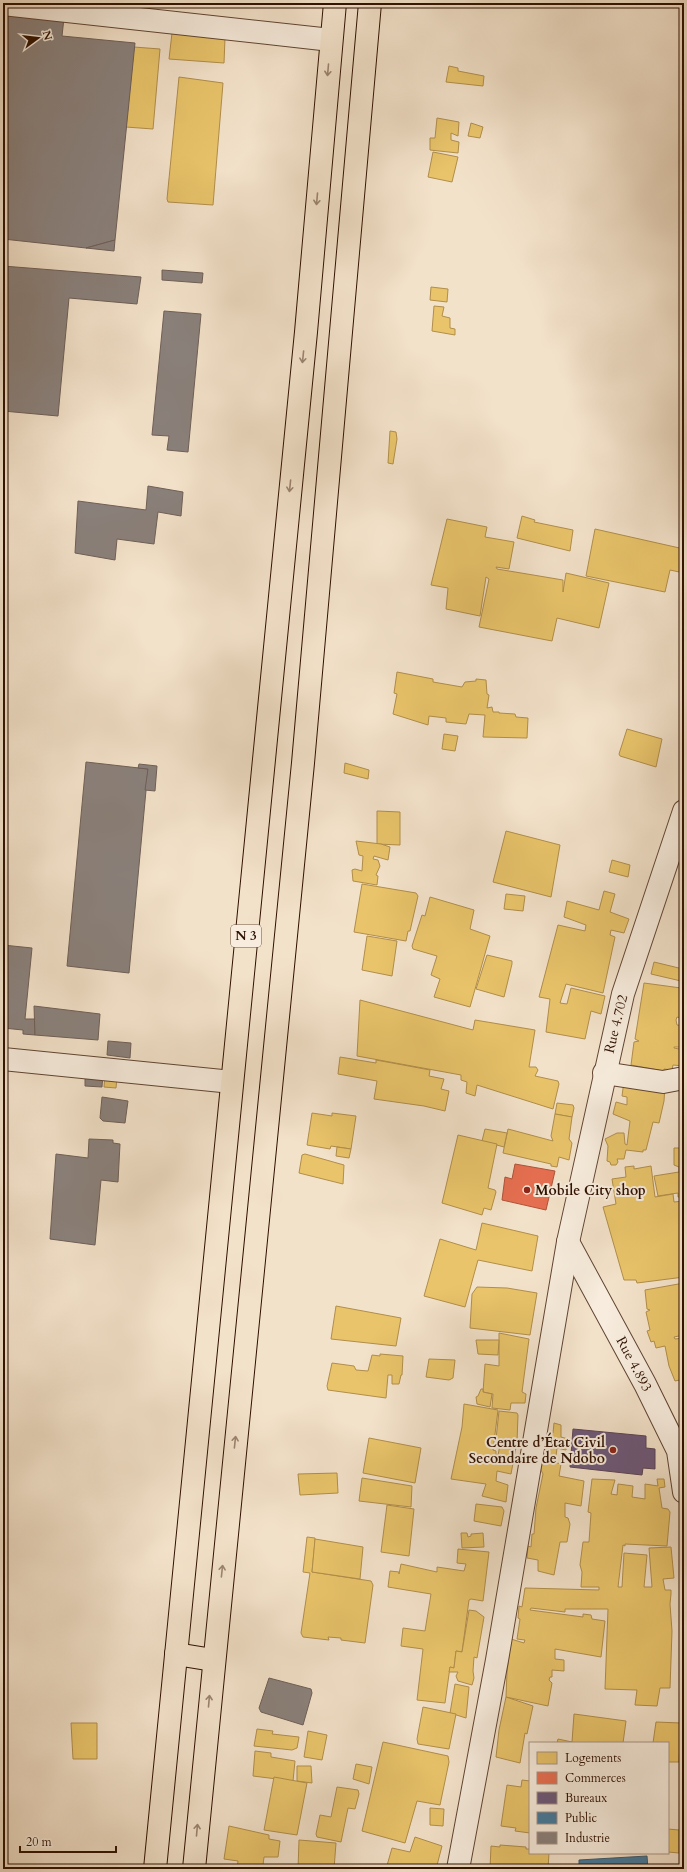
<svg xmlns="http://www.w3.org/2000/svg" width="687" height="1872" font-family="Cardo,serif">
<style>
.homes{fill:#e9c46a;stroke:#b18e4a}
.shops{fill:#e76f51;stroke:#b05239}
.offices{fill:#6d597a;stroke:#5a4355}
.public{fill:#457b9d;stroke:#3e5b6e}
.industry{fill:#8a817c;stroke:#6f5f57}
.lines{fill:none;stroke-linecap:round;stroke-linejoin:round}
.minor-casing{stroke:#604432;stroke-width:24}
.highway-casing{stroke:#2f1000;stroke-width:24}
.minor{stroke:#f7ecdd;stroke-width:22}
.highway{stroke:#f3e2ca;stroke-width:22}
.oneway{stroke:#9b846f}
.poi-dot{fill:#8f2418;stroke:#f7ecdd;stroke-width:1.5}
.labels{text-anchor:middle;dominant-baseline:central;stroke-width:4;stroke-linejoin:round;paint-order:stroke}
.shield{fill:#f7ecdd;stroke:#6b5242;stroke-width:1}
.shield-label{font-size:13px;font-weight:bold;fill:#2f1000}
.street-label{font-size:14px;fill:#2f1000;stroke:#f7ecdd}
.poi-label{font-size:14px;font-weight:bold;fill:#2f1000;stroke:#f7ecdd;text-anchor:start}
</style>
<rect width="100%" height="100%" fill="#f3e2ca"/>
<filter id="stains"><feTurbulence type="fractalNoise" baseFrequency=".005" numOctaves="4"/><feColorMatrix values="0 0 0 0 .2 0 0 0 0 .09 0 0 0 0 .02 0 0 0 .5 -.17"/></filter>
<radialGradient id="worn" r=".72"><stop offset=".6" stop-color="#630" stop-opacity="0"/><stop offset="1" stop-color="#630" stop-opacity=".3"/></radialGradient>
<g class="homes">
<polygon points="172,33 225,38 224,63 169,59"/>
<polygon points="134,47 160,49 153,129 126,127"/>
<polygon points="449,66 458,68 458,71 484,76 483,86 446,82"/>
<polygon points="179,77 223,83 213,205 168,202 167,199"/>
<polygon points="437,118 459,122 458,136 451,133 451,140 459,142 458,153 430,150 430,138 435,138"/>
<polygon points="471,123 483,127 480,138 468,136"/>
<polygon points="433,152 458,157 452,182 428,177"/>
<polygon points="431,287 448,289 447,302 430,300"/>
<polygon points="434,306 444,307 442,316 450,318 450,328 455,329 455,335 432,331"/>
<polygon points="390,431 396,432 397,439 393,464 388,463"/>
<polygon points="522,516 535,520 534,522 573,530 570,551 517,538"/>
<polygon points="447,519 487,527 485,537 514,542 509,569 496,567 497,569 563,580 563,592 566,573 609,583 599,628 557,618 552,641 479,627 489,579 486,577 480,616 446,609 448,588 431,585"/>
<polygon points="595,529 684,549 684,573 670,570 665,592 586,576"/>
<polygon points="397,672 433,679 433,682 462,687 465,682 476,681 476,679 486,680 487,694 489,695 487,708 492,707 493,712 499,712 499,713 515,714 516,717 528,718 527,738 483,737 485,715 469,714 466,724 446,722 446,718 429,716 428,725 393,714 397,694 394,693"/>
<polygon points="627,729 662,739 656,767 620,756 619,754"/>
<polygon points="444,734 458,736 455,751 442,749"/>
<polygon points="345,763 369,770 368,779 344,773"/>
<polygon points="377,811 400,812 400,845 377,844"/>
<polygon points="506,831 560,845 551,897 493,882"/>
<polygon points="356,841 381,844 390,847 388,860 374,856 373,859 378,860 380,866 376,875 378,876 377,885 353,881 352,870 355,869 362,871 363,856 359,855"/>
<polygon points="612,860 630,865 628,877 609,872"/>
<polygon points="362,884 416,893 418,896 410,931 408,931 406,941 354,932"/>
<polygon points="604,891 615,894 610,912 629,919 624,933 611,930 610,935 615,937 603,993 566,984 560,1003 567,1004 571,988 605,996 601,1014 591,1011 585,1039 546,1032 550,999 539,997 558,925 585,931 586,925 564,917 567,901 599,910"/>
<polygon points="506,894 525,896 523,911 504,909"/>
<polygon points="430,897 474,910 470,929 490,936 470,1007 434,997 440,979 431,975 437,956 413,949 412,946 422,915 425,916"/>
<polygon points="367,936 397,941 392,976 362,970"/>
<polygon points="487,955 512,961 512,964 504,997 476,989"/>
<polygon points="654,962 683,969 681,981 651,974"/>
<polygon points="644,983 681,988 680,996 684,996 684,1012 681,1012 681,1018 677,1017 676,1020 677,1025 684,1026 684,1047 674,1047 674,1048 684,1050 684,1059 681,1059 681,1061 684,1061 684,1066 673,1065 672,1070 664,1069 664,1071 631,1065 634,1042 639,1041 635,1039"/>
<polygon points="360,1000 473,1030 475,1020 535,1030 529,1067 536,1067 538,1070 535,1076 558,1081 559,1084 553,1109 477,1085 475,1096 466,1093 467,1082 461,1080 461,1075 357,1056"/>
<polygon points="340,1057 376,1063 376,1060 430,1070 429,1076 444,1079 441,1089 449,1091 445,1111 424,1106 374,1099 377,1081 338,1074"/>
<polygon points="105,1075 117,1077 116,1088 104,1087"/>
<polygon points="624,1081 665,1086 664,1101 659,1123 653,1122 646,1150 643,1150 643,1152 626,1150 624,1159 617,1159 618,1162 616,1165 611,1165 610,1162 607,1161 608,1146 605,1139 617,1133 624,1133 625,1144 627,1145 630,1121 613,1114 616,1102 627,1105 627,1097 622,1096"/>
<polygon points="557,1103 573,1105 574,1108 572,1117 555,1114"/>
<polygon points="312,1113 332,1116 332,1113 356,1116 351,1149 331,1146 330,1149 307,1145"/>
<polygon points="555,1114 572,1117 569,1139 572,1143 569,1160 559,1157 557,1167 551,1166 551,1164 503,1153 508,1129 553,1141 551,1136"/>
<polygon points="485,1129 507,1133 504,1147 482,1141"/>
<polygon points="458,1135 497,1144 488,1188 495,1190 496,1192 491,1210 484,1208 482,1215 442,1203"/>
<polygon points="337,1147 351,1149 349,1158 336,1156"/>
<polygon points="674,1148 684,1148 684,1197 678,1197 678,1193 658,1196 654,1176 679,1172 679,1167 674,1165"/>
<polygon points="305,1154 344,1165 343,1184 299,1173 302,1155"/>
<polygon points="634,1166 634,1169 651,1166 655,1197 673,1194 674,1202 684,1201 684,1277 637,1283 636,1280 624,1280 603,1207 616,1204 612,1179 626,1177 625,1167"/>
<polygon points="482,1223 538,1236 532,1271 478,1260 465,1307 424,1296 440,1239 476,1250"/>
<polygon points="684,1283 684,1335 674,1337 675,1339 684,1338 684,1379 675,1381 669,1366 665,1346 656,1348 654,1341 651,1342 647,1331 650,1330 646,1312 650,1310 647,1309 645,1290"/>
<polygon points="477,1287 507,1288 537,1293 530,1335 470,1328 472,1294"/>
<polygon points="336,1306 401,1318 396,1346 331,1339"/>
<polygon points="499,1333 529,1339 522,1392 526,1394 525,1403 511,1403 510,1410 492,1408 493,1394 483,1392 485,1364 499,1366"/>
<polygon points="476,1340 499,1340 498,1355 478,1354"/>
<polygon points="380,1354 403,1356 402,1375 401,1375 399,1384 392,1384 392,1375 388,1375 386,1398 328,1390 327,1386 332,1363 354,1366 356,1370 368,1371 372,1355 380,1356"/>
<polygon points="429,1359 455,1360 453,1378 449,1380 426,1377"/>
<polygon points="481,1389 483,1389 483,1392 492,1394 490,1407 477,1404 476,1397 478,1396"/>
<polygon points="464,1404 498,1410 493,1450 496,1451 496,1460 497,1460 501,1440 496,1439 499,1411 517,1413 518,1415 517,1442 511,1474 497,1471 496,1481 508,1485 506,1502 482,1496 486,1484 451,1479 462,1427"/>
<polygon points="554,1423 561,1425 561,1437 568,1439 566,1450 557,1448 556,1456 552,1458 547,1456 544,1450 546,1432 553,1433"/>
<polygon points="369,1438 421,1448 415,1483 363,1473"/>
<polygon points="543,1459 561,1464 559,1476 584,1481 581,1506 565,1503 565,1517 568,1518 570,1524 567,1542 560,1542 554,1575 538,1571 538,1560 527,1558 528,1546 531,1547 532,1534 534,1534 536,1508 543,1474 541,1470"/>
<polygon points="337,1473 338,1493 300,1495 298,1474"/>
<polygon points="362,1478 412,1486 411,1507 359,1501"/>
<polygon points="592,1479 615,1480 611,1494 617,1495 618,1484 633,1486 632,1497 645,1499 645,1484 658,1486 657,1479 664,1479 665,1487 659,1488 662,1508 668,1509 670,1512 667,1546 625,1544 625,1546 623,1545 618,1587 622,1587 624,1553 647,1555 644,1587 652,1587 649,1548 671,1547 674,1578 663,1579 665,1590 671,1590 671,1594 670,1604 672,1631 670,1688 660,1688 657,1706 635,1705 637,1690 605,1689 608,1609 565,1609 565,1612 531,1608 530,1610 583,1617 583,1614 591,1615 592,1619 605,1621 601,1657 555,1649 555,1659 564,1660 564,1671 552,1670 552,1677 550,1677 549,1680 552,1683 548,1706 506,1697 507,1672 511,1639 524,1643 525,1640 517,1639 520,1619 518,1618 519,1606 522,1607 525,1588 599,1590 599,1587 581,1587 582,1572 580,1565 583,1542 589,1542 591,1513 588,1512"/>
<polygon points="476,1504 502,1507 504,1511 501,1526 474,1521"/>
<polygon points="387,1505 414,1509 409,1556 381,1552"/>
<polygon points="461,1533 467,1533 468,1537 471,1536 471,1534 483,1533 484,1547 462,1548"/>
<polygon points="307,1537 315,1538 315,1541 312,1572 371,1581 373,1585 365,1643 341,1640 341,1638 328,1637 329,1640 303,1637 301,1633 310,1573 303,1572"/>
<polygon points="315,1539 363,1547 360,1579 312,1572"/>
<polygon points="458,1549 489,1552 483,1601 471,1599 469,1600 462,1652 456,1651 454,1668 450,1667 445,1703 417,1700 423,1649 401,1646 403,1628 425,1631 431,1594 388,1587 390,1571 399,1572 399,1574 401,1564 437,1572 437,1567 464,1571 466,1564 457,1563"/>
<polygon points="469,1610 476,1611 484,1617 477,1658 474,1657 473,1671 474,1678 472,1685 458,1681 456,1676 458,1672 449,1672 450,1667 454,1668 456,1651 462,1652"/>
<polygon points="455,1684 469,1687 466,1718 450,1713"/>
<polygon points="506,1697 533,1706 527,1734 525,1733 520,1763 496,1757 499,1730"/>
<polygon points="423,1707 456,1714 449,1749 418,1744 417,1739"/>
<polygon points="574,1714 626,1721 623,1743 557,1743 558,1739 572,1742"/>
<polygon points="656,1722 681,1723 679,1762 668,1762 668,1743 653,1743"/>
<polygon points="71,1723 97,1723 97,1759 73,1759"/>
<polygon points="257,1729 273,1731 272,1734 299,1737 297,1748 292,1750 254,1746"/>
<polygon points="308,1731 327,1735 322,1760 304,1757"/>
<polygon points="383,1742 448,1756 449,1762 440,1805 417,1801 405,1843 362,1831"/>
<polygon points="255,1751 271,1753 271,1757 295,1761 293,1781 253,1776"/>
<polygon points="356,1764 372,1767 369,1784 353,1779"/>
<polygon points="297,1766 311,1766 312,1783 297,1781"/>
<polygon points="274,1777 307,1783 297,1835 264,1830"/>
<polygon points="522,1780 530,1781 530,1833 515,1831 516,1828 501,1826 507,1785 521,1787"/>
<polygon points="337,1787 358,1790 359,1794 355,1809 348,1808 341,1842 317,1837 316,1834 320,1815 331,1817"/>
<polygon points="430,1808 444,1809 443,1826 430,1825"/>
<polygon points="229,1826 269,1835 269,1839 280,1841 278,1857 264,1857 263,1865 268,1866 268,1869 237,1869 238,1861 224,1859"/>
<polygon points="668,1829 679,1830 679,1853 668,1852"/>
<polygon points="415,1837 442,1846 436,1869 386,1869 392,1848 410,1852"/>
<polygon points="299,1840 336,1843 334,1869 298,1869"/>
<polygon points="500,1845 526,1847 526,1849 530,1849 530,1853 549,1853 548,1869 490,1869 491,1846 500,1847"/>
</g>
<polygon class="shops" points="515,1164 555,1171 546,1210 502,1200 505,1177 512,1179"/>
<polygon class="offices" points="573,1429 646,1436 646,1448 655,1449 655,1469 643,1468 642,1475 570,1467"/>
<polygon class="public" points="647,1856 648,1869 579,1869 579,1860"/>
<g class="industry">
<polygon points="3,12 64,18 62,36 135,43 115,240 86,248 3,239"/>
<polygon points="115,240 114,251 86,248"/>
<polygon points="3,266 141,277 137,304 69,298 58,416 3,411"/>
<polygon points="162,270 203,273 202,283 162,280"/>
<polygon points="164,311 201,314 188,452 167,450 169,436 152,435"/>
<polygon points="148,486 183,492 181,516 158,512 154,544 117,539 115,560 75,553 78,501 146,510"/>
<polygon points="86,762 148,769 129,973 67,966"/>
<polygon points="139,764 157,766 155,791 145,790 148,769 138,768"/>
<polygon points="3,945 32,948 25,1019 35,1019 35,1035 23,1034 23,1030 3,1028"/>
<polygon points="34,1006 100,1014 98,1040 35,1035"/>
<polygon points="108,1041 131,1043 130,1058 107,1055"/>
<polygon points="85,1072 103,1073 102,1087 85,1086"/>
<polygon points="102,1097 128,1101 125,1123 103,1121 100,1118"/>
<polygon points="89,1139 113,1140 113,1143 120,1144 118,1182 101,1180 95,1245 50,1239 56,1154 88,1158"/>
<polygon points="269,1678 311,1689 312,1693 303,1725 261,1712 259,1708"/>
</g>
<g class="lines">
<g class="minor-casing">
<g id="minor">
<polyline points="3,4 331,40"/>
<polyline points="3,1059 232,1082"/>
<polyline points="604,1073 663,1082 684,1078"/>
<polyline points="568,1242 645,1384 678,1451 684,1492"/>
<polyline points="458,1869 497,1660 568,1242 623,994 684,811"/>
</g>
</g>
<g class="highway-casing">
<g id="highway">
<polyline points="176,1654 213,1660"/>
<polyline points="155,1869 306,332 335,3"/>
<polyline points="194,1869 303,763 370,3"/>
</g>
</g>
<use href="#minor" class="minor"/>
<use href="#highway" class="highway"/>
</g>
<defs><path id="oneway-shaft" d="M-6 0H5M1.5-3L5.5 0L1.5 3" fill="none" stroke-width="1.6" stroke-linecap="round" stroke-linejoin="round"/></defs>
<g class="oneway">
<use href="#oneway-shaft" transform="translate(328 70) rotate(95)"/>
<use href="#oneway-shaft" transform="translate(317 199) rotate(95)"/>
<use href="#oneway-shaft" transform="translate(303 357) rotate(96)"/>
<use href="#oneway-shaft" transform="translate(290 486) rotate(96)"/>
<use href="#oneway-shaft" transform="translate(235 1442) rotate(-84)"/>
<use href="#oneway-shaft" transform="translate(222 1571) rotate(-84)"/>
<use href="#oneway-shaft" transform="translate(209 1701) rotate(-85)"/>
<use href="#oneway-shaft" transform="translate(197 1830) rotate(-85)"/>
</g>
<g class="poi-dot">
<circle cx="527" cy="1190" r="4"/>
<circle cx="613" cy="1450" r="4"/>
</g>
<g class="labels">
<rect class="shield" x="231" y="925" width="30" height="22" rx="3"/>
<g class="shield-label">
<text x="246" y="936">N 3</text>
</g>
<g class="street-label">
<text transform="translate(616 1024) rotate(-76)">Rue 4.702</text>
<text transform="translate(634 1364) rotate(62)">Rue 4.893</text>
</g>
<g class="poi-label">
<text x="535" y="1190">Mobile City shop</text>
<text x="605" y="1442" text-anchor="end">Centre d’État Civil<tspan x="605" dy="16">Secondaire de Ndobo</tspan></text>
</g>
</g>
<rect width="687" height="1872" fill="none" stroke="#f3e2ca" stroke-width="16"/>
<rect x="4" y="4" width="679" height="1864" fill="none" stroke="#2f1000" stroke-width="2"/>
<rect x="8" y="8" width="671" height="1856" fill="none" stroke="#2f1000"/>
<rect x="529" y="1742" width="140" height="112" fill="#f7ecdd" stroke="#a79485"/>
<rect x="537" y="1752" width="20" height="12" fill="#e9c46a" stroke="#a79485"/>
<text x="565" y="1762" font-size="12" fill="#2f1000">Logements</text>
<rect x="537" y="1772" width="20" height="12" fill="#e76f51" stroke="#a79485"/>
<text x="565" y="1782" font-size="12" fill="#2f1000">Commerces</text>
<rect x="537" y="1792" width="20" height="12" fill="#6d597a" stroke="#a79485"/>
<text x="565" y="1802" font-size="12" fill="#2f1000">Bureaux</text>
<rect x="537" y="1812" width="20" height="12" fill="#457b9d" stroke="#a79485"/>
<text x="565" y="1822" font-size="12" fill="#2f1000">Public</text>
<rect x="537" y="1832" width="20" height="12" fill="#8a817c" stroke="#a79485"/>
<text x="565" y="1842" font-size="12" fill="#2f1000">Industrie</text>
<g transform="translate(38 38) rotate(75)" stroke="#f7ecdd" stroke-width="3" paint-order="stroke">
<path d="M0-3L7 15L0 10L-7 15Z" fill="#2f1000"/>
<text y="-6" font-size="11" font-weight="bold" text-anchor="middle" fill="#2f1000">N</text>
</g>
<path d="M20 1846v6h96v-6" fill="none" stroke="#2f1000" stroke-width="2"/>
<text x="26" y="1846" font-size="12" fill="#2f1000" stroke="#f7ecdd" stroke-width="3" paint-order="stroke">20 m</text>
<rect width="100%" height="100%" filter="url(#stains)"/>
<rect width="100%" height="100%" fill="url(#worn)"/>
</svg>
